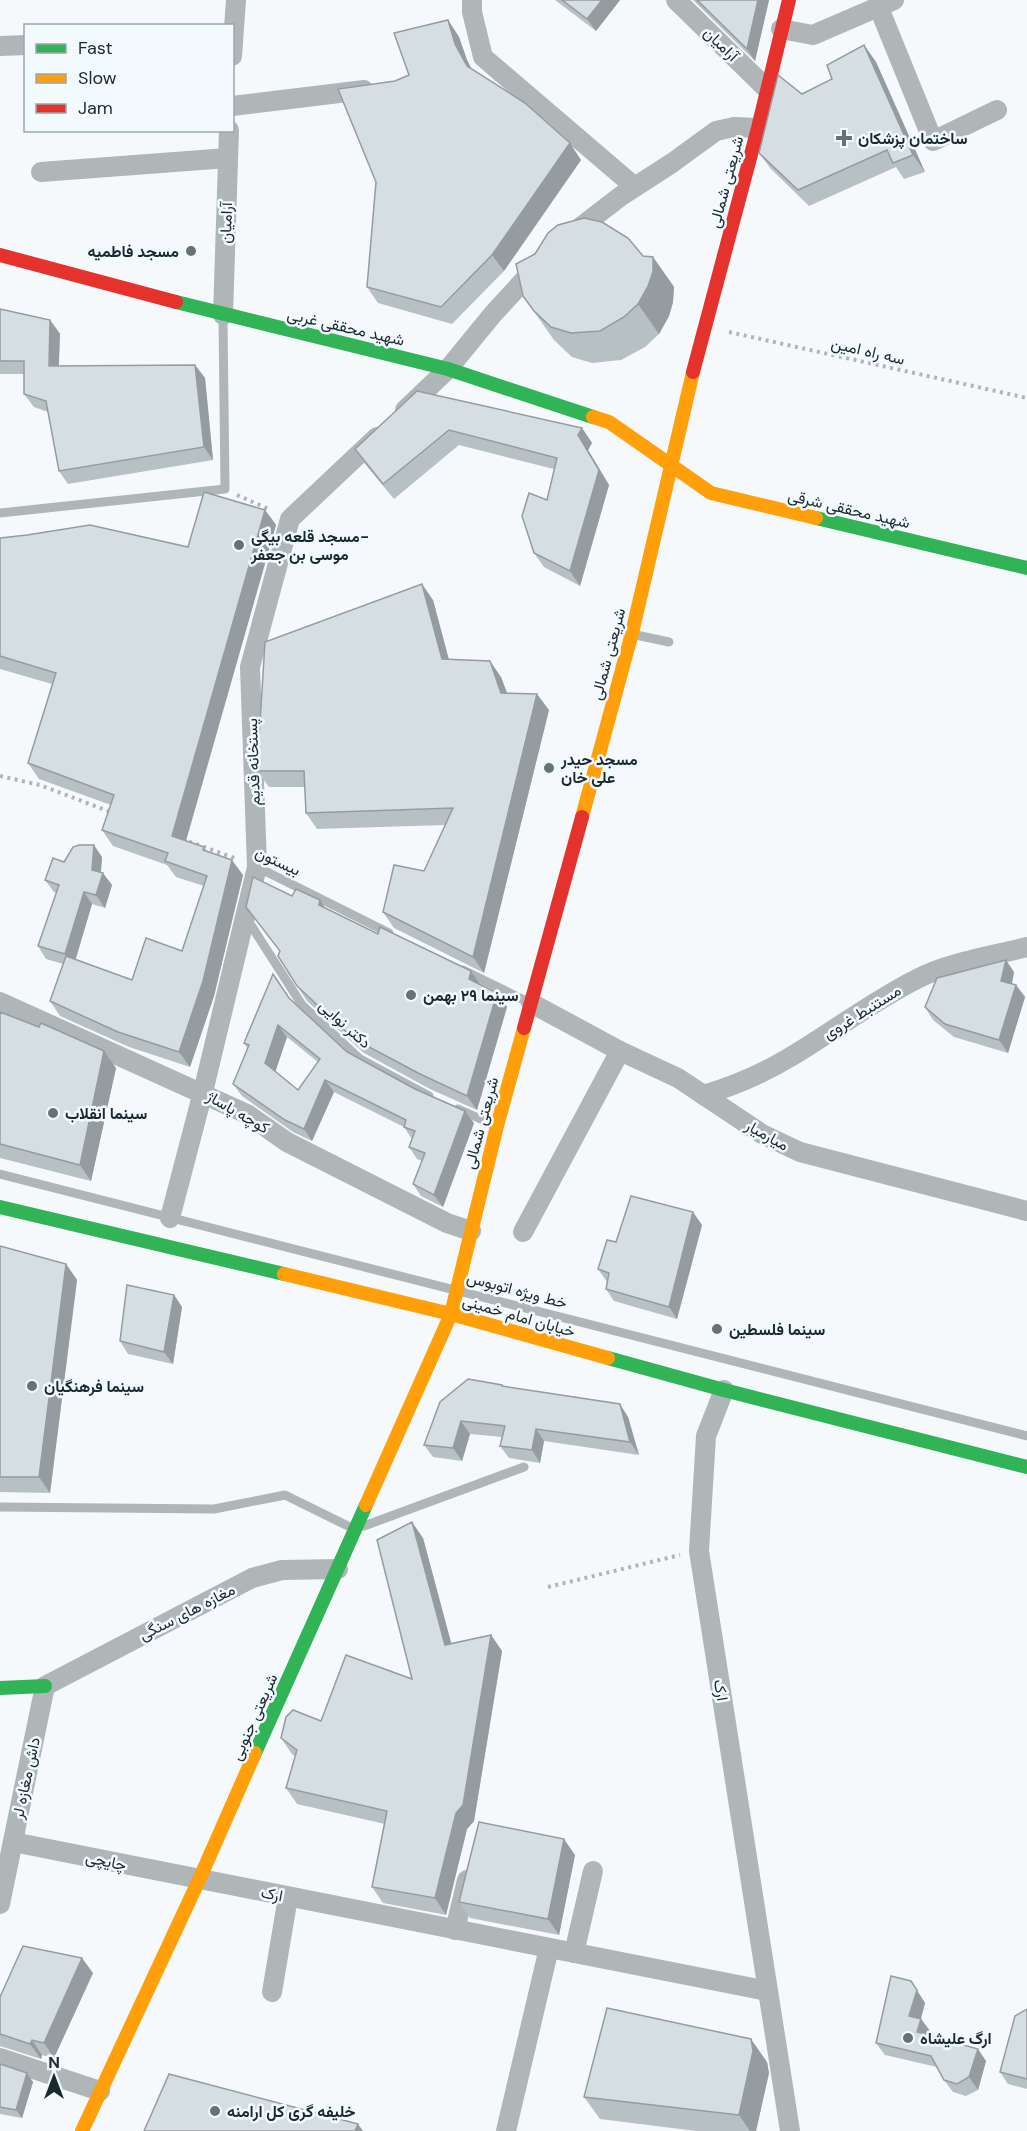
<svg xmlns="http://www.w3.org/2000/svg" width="1027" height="2131" font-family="'DM Sans',Vazirmatn,sans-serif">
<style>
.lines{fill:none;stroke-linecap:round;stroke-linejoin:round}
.path{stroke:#b0b5b7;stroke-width:4;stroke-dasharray:3 4.5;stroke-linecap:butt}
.lane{stroke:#afb6b8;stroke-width:9}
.street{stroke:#afb6b8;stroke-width:20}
.fast{stroke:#30b455;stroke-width:14}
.slow{stroke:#ff9f0a;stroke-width:14}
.jam{stroke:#e5322d;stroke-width:14}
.wall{fill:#b7c0c3;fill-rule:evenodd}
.shaded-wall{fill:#959c9f}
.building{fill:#d5dfe3;stroke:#959c9f;stroke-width:1.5;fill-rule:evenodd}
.poi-dot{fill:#677276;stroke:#f3fafd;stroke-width:2}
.labels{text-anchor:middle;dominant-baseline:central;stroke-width:5;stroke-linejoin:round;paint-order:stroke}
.street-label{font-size:16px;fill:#1a292e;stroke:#f3fafd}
.poi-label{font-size:16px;font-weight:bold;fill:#1a292e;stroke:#f3fafd;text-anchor:start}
</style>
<rect width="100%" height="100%" fill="#f5f9fb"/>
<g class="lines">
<g class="path">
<polyline points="729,332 1027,398"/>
<polyline points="237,495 271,510"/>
<polyline points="0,776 40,785 113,813"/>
<polyline points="182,839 237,859"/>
<polyline points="548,1587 680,1555"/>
</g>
<g class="lane">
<polyline points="0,513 225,489 223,318"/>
<polyline points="636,635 669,642"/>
<polyline points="257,867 389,933"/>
<polyline points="247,919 302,1005 360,1059 429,1096"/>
<polyline points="463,970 526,1001"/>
<polyline points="458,1109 494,1125"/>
<polyline points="0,1174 1027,1436"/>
<polyline points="0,1507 214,1509 285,1495 352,1528"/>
<polyline points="364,1526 524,1467"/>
</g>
<g class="street">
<polyline points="472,0 472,12 483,57 635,187"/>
<polyline points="676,0 767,89"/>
<polyline points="879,8 933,141 997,110"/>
<polyline points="781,29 813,35 894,0"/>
<polyline points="0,46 26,45"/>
<polyline points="232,56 236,0"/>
<polyline points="232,106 364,90"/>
<polyline points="41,172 228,158"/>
<polyline points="569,236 621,196 672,163 716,131 734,127 758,128"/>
<polyline points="223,315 229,130"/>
<polyline points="405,410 448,369 493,314 537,266"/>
<polyline points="0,1002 247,1114 287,1142 447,1223 471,1231"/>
<polyline points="531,1003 620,1051 678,1078 762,1134 800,1152 1027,1211"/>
<path d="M703 1095C734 1086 764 1073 792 1056 834 1031 873 1001 917 979 950 962 991 956 1027 947"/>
<polyline points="170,1218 203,1092 257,867 250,667 290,519 377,437"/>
<polyline points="523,1232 620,1051"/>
<polyline points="724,1390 706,1436 699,1551 790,2131"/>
<polyline points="13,1842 768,1991"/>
<polyline points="0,1904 45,1686 252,1578 282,1570 338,1569"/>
<polyline points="455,1930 467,1880"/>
<polyline points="574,1953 593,1871"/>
<polyline points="272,1992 288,1897"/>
<polyline points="0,2058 100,2091"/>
<polyline points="506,2131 549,1948"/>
</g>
<g class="fast">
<polyline points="176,302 448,369 593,417"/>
<polyline points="816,518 1027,568"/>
<polyline points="0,1207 284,1274"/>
<polyline points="608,1358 724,1390 1027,1467"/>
<polyline points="0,1688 45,1686"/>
<polyline points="255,1753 366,1505"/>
</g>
<g class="slow">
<polyline points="593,417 609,422 711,493 816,518"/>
<polyline points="582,817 632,633 693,372"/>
<polyline points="284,1274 451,1314 608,1358"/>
<polyline points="366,1505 451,1314 497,1126 524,1028"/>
<polyline points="82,2131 199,1880 255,1753"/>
</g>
<g class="jam">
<polyline points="0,255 176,302"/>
<polyline points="693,372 758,128 789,0"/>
<polyline points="524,1028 582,817"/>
</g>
</g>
<g class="wall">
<polygon points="555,0 620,0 596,31"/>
<polygon points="693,0 769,0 755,61"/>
<polygon points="448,20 459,37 467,60 471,68 581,160 504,271 452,324 378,303 367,287 395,81 409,75"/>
<polygon points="864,45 876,62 925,172 904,179 896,167 809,206 771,169 759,153 802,94 832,79"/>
<polygon points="643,256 653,257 674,287 673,302 669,316 659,334 645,347 621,360 592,363 572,357 554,340 523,296"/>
<polygon points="0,309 50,320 60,334 59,366 195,365 205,378 213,460 68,484 59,471 48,412 34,407 24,394 24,374 0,374"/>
<polygon points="417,391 582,428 592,443 588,450 609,485 580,586 544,567 534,553 554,469 459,445 394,499 365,464 355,449"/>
<polygon points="265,510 276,525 186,841 204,847 207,851 243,875 214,996 190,1067 129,1047 60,1016 50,1001 63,964 46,959 38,946 56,893 54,892 45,880 64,862 102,857 101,872 112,885 105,908 92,904 76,959 132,980 182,951 204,886 176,877 167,865 113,846 102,830 111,805 39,779 28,763 52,684 0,669 0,538 188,547"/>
<polygon points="433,600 449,660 501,677 507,693 549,710 484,973 394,928 383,912 424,871 445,825 317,829 306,813 305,787 269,787 257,771"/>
<polygon points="292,896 325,908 378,934 471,971 479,984 497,993 507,1007 477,1110 430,1089 364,1053 307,1001 297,986 280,951 246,907"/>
<polygon points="1014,972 1012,983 1016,985 1025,997 1008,1053 954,1037 933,1020 925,1007"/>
<path d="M290 999 347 1052 474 1123 443 1207 421 1196 413 1184 422 1161 417 1159 409 1147 412 1139 404 1127 334 1092 312 1141 293 1132 242 1096 233 1084 248 1049 244 1043ZM287 1037 318 1062 298 1090 275 1071Z"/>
<polygon points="0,1012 116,1068 91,1181 0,1158"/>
<polygon points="702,1225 677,1319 614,1301 606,1289 607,1282 598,1269 616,1242"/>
<polygon points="0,1246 66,1264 77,1280 50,1493 0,1492"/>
<polygon points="174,1295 182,1307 173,1364 128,1354 120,1341"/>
<polygon points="504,1387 628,1417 639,1455 544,1441 540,1463 509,1458 500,1446 502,1437 470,1434 462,1461 433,1457 424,1445"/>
<polygon points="423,1538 451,1643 491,1635 502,1651 474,1821 467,1829 446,1915 383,1903 372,1887 385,1824 297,1804 286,1788 295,1756 292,1754 281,1738 321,1721 412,1679"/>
<polygon points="575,1855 559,1935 470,1918 459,1902"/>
<polygon points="93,1973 54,2058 42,2055 41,2059 0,2046 0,1997"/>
<polygon points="911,1981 925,2003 921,2019 930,2031 929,2035 986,2061 978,2090 966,2096 953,2092 944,2080 937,2067 885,2055 876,2043"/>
<polygon points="1027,2009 1027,2089 1008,2084 1000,2072"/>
<polygon points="767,2062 769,2073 756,2131 696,2131 600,2119 584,2097"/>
<polygon points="0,2064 33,2082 22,2118 0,2114"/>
</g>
<g class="shaded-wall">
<polygon points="602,0 620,0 596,31 587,19"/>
<polygon points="758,0 769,0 755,61 747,49"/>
<polygon points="448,20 459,37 467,60 478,82 467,66 455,44"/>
<polygon points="864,45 876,62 925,172 913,155"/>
<polygon points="570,143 581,160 504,271 492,255"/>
<polygon points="653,257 674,287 673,302 669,316 659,334 638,304"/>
<polygon points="50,320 60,334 58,379 49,366"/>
<polygon points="195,365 205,378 213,460 204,447"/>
<polygon points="582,428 592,443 588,450 609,485 580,586 570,571 578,435"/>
<polygon points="265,510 276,525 183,851 172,836"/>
<polygon points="422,584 433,600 453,675 442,659"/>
<polygon points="490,661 501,677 513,709 501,693"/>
<polygon points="537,694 549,710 484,973 473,957"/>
<polygon points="94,845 102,857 100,882 92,870"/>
<polygon points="232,860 243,875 214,996 190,1067 179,1052"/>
<polygon points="103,873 112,885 105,908 96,895"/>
<polygon points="84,892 92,904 73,967 65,954"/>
<polygon points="320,900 330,915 319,905"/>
<polygon points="1006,960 1014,972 1010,993 1001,981"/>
<polygon points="471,971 481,986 469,979"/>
<polygon points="1016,985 1025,997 1008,1053 999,1040"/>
<polygon points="497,993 507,1007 477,1110 467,1096"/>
<polygon points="278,1025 287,1037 274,1076 265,1063"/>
<polygon points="104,1051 116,1068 91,1181 80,1165"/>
<polygon points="325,1080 334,1092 312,1141 304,1129"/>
<polygon points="465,1111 474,1123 443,1207 434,1195"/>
<polygon points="693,1212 702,1225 677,1319 669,1307"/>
<polygon points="66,1264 77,1280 50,1493 39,1477"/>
<polygon points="174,1295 182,1307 173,1364 164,1352"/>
<polygon points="620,1404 628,1417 639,1455 630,1442"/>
<polygon points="461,1421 470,1434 462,1461 453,1448"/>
<polygon points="536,1429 544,1441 540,1463 532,1450"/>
<polygon points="412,1522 423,1538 456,1661 445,1645"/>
<polygon points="491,1635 502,1651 474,1821 467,1829 446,1915 435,1898"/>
<polygon points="564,1839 575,1855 559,1935 548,1919"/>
<polygon points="82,1958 93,1973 54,2058 44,2043"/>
<polygon points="911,1981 925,2003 918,2028 909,2016"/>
<polygon points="921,2019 930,2031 926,2044 917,2032"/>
<polygon points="751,2039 767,2062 769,2073 756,2131 750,2131 739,2115"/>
<polygon points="32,2040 42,2055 41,2059 30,2044"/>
<polygon points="978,2049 986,2061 978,2090 969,2077"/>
<polygon points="27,2073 33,2082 22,2118 16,2110"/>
<polygon points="358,2124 363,2131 355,2131"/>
</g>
<g class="building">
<polygon points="562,0 602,0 587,19"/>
<polygon points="697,0 758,0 747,49"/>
<polygon points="448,20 455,44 467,66 525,103 570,143 492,255 441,307 367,287 376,182 338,89 395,81 409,75 394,33"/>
<polygon points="864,45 913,155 893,163 887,150 798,190 759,153 778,75 802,94 832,79 827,65"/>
<polygon points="584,218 602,222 628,238 643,256 653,257 653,272 648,286 638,304 624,317 600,331 571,333 551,327 534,311 523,296 516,264 535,254 548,233 558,225"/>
<polygon points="0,309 50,320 49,366 195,365 204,447 59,471 46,401 24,394 24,361 0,361"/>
<polygon points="417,391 582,428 578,435 599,470 570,571 534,553 522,516 529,493 547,500 557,458 449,430 383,484 355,449"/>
<polygon points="204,492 265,510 172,836 204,847 203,850 232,860 203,981 179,1052 118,1032 50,1001 66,956 132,980 146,938 182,951 207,876 165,861 168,853 102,830 114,795 28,763 56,673 0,656 0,538 27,535 90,525 188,547"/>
<polygon points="422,584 442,659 490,661 501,693 537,694 473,957 383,912 394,865 424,871 453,808 306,813 304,771 257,771 265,642"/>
<polygon points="79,845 94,845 92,870 103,873 96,895 84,892 65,954 38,946 59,885 45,880 53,858 64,862 73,847"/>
<polygon points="253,877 292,896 296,889 320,900 319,905 378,934 380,927 471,971 469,979 497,993 467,1096 420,1074 354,1039 297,986 278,956 280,951 246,907"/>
<polygon points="1006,960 1001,981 1016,985 999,1040 945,1024 925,1007 937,978"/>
<path d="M273 974 289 998 347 1052 415 1089 465 1111 434 1195 413 1184 425 1153 409 1147 415 1131 404 1127 406 1120 325 1080 304 1129 285 1120 233 1084 249 1045 244 1043ZM278 1025 320 1059 298 1090 265 1063Z"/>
<polygon points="0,1012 39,1027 41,1023 104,1051 80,1165 0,1144"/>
<polygon points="631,1196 693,1212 669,1307 606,1289 609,1273 598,1269 607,1240 616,1242"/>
<polygon points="0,1246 66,1264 39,1477 0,1477"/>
<polygon points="127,1285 174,1295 164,1352 120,1341"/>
<polygon points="468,1379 502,1385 502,1386 620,1404 630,1442 536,1429 532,1450 500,1446 505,1426 461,1421 453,1448 424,1445 440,1402"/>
<polygon points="412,1522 445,1645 491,1635 463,1805 456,1813 435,1898 372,1887 387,1811 286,1788 297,1750 281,1738 286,1717 293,1710 321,1721 346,1655 412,1679 377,1540"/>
<polygon points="479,1822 564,1839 548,1919 459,1902"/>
<polygon points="23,1946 82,1958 44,2043 32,2040 30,2044 0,2034 0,1997"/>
<polygon points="891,1976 911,1981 917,1990 909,2016 921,2019 917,2032 978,2049 969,2077 957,2084 944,2080 931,2056 876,2043"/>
<polygon points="607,2008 751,2039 753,2051 739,2115 584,2097"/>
<polygon points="1027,2009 1027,2079 1000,2072 1015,2016"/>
<polygon points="0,2064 27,2073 16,2110 0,2107"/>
<polygon points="169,2074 358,2124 355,2131 144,2131"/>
</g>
<g class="poi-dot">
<path d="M841 129h6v6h6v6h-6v6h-6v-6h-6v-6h6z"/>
<circle cx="191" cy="251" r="6"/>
<circle cx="239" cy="545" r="6"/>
<circle cx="549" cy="768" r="6"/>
<circle cx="411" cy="995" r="6"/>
<circle cx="53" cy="1113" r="6"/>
<circle cx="717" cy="1329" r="6"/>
<circle cx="32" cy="1386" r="6"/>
<circle cx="908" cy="2038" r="6"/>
<circle cx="215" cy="2111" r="6"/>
</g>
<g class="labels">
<g class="street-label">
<text transform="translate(721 44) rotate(44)">آرامیان</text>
<text transform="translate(726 182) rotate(-75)">شریعتی شمالی</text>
<text transform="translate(226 223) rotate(-88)">آرامیان</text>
<text transform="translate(346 327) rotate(13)">شهید محققی غربی</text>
<text transform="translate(868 351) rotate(13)">سه راه امین</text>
<text transform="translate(849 509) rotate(13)">شهید محققی شرقی</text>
<text transform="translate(608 654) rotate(-75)">شریعتی شمالی</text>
<text transform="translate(253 762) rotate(-92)">پستخانه قدیم</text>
<text transform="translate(278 861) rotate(25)">بیستون</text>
<text transform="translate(862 1012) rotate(-32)">مستنبط غروی</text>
<text transform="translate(345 1024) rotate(42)">دکتر نوایی</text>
<text transform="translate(238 1112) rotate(30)">کوچه پاساژ</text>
<text transform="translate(481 1123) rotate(-75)">شریعتی شمالی</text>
<text transform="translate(767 1135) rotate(29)">میارمیار</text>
<text transform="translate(517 1290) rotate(15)">خط ویژه اتوبوس</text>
<text transform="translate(519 1316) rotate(16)">خیابان امام خمینی</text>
<text transform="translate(187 1612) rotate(-27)">مغازه های سنگی</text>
<text transform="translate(721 1690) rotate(81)">ارک</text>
<text transform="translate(254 1717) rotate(-66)">شریعتی جنوبی</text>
<text transform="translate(26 1778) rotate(-78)">داش مغازه لر</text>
<text transform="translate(106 1861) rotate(12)">چایچی</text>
<text transform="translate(272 1894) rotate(11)">ارک</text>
</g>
<g class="poi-label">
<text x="858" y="138">ساختمان پزشکان</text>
<text x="179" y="251" text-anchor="end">مسجد فاطمیه</text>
<text x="251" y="536">مسجد قلعه بیگی-<tspan x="251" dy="18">موسی بن جعفر</tspan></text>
<text x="561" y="759">مسجد حیدر<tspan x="561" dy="18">علی خان</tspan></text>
<text x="423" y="995">سینما ۲۹ بهمن</text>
<text x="65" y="1113">سینما انقلاب</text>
<text x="729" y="1329">سینما فلسطین</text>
<text x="44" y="1386">سینما فرهنگیان</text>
<text x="920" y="2038">ارگ علیشاه</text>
<text x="227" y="2111">خلیفه گری کل ارامنه</text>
</g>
</g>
<rect x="24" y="24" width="210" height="108" fill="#f3fafd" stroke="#9ca6aa" stroke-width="1.5"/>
<rect x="36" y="44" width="30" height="9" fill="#30b455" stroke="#9ca6aa" stroke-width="1.5"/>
<text x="78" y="54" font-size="18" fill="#1a292e">Fast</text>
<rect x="36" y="74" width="30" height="9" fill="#ff9f0a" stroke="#9ca6aa" stroke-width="1.5"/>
<text x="78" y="84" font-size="18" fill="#1a292e">Slow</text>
<rect x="36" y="104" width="30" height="9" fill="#e5322d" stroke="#9ca6aa" stroke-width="1.5"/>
<text x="78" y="114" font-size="18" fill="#1a292e">Jam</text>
<g transform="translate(54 2077)" stroke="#f3fafd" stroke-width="4.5" paint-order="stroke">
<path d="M0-4.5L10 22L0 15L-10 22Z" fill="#1a292e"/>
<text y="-9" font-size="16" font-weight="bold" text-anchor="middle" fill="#1a292e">N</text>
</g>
</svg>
